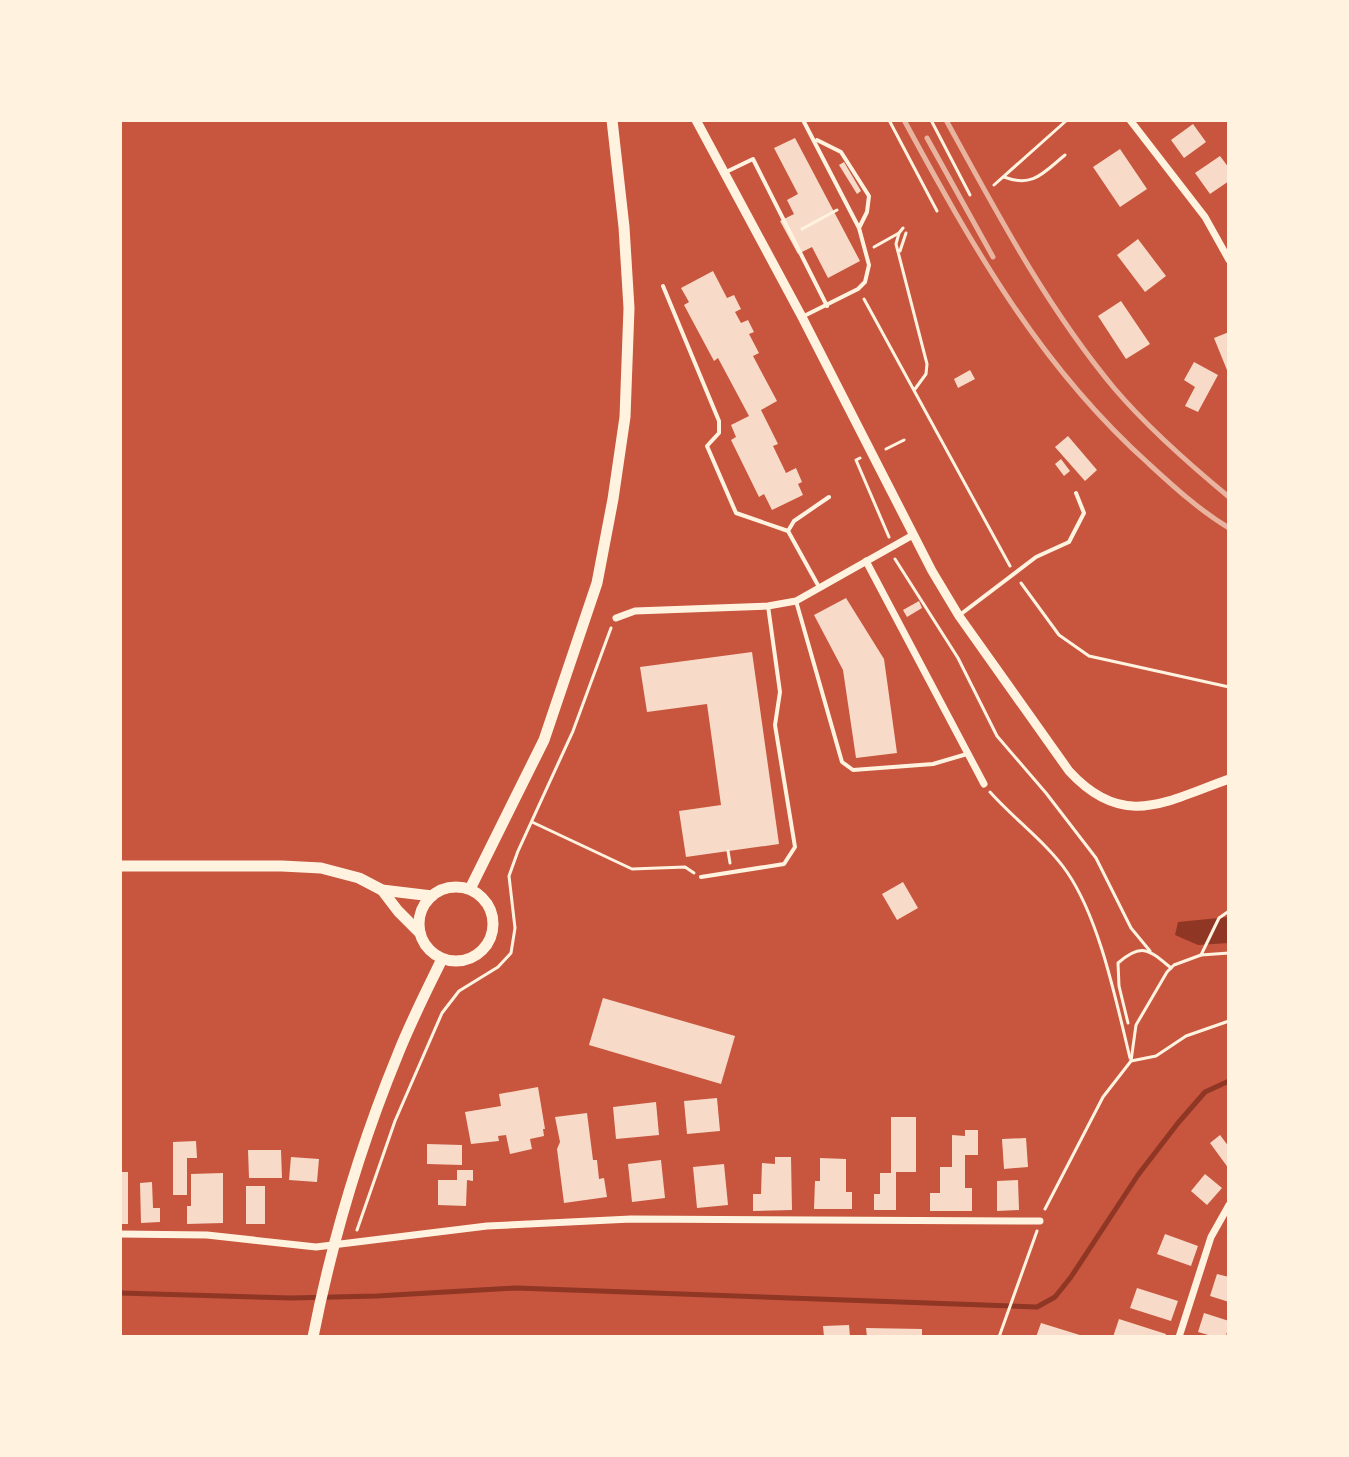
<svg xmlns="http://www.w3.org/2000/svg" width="1349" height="1457" font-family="'Archivo Narrow',sans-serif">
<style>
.water{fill:#8f3625}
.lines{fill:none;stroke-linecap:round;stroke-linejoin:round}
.stream{stroke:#8f3625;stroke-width:5}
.building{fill:#f7dbc8}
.path{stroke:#fff3e0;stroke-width:3}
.service{stroke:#fff3e0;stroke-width:4}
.minor{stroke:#fff3e0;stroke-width:7}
.tertiary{stroke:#fff3e0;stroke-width:9}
.secondary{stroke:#fff3e0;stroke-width:11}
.rail{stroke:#e9b49f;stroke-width:5}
</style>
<rect width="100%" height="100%" fill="#c8553d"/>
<polygon class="water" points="1229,917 1229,943 1198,945 1175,935 1178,922"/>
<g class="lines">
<polyline class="stream" points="120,1293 291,1298 377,1296 516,1288 1037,1307 1055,1297 1071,1277 1138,1175 1178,1123 1205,1092 1229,1081"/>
</g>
<g class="building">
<polygon points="1193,124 1206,142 1184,158 1171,140"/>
<polygon points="795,138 860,261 828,278 812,247 798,254 780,221 794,214 787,200 798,194 774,148"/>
<polygon points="1120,149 1147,189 1120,207 1093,167"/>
<polygon points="1220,156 1229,168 1229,181 1210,194 1195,173"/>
<polygon points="844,162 861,191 857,194 839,165"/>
<polygon points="1138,239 1166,276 1145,292 1117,255"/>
<polygon points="713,271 727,298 734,295 741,309 735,312 741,323 748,320 754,332 749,334 759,353 753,356 777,401 761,410 778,444 773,446 786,473 796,468 802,482 798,484 803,495 772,510 764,494 759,497 731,440 736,437 731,425 749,416 718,358 714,361 684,305 689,302 681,288"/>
<polygon points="1121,301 1150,344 1126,359 1098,316"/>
<polygon points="1229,332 1229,375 1214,338"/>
<polygon points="1194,362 1218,375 1198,412 1185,406 1195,387 1184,380"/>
<polygon points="970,370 975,379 958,388 954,379"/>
<polygon points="1068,436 1097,470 1085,481 1055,447"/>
<polygon points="1061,459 1070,471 1064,476 1055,464"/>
<polygon points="846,598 884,659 897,753 856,758 843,670 814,615"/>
<polygon points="919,601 922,608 907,617 903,610"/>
<polygon points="752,652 779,844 686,857 679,811 721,805 707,704 647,712 640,667"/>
<polygon points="903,882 918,908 897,920 882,894"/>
<polygon points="603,998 735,1036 721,1084 589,1045"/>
<polygon points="538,1087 545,1129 543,1129 544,1136 530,1139 532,1149 510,1154 506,1135 498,1136 499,1141 471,1144 465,1112 501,1106 499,1094"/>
<polygon points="717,1098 720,1131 687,1134 684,1101"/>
<polygon points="656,1102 659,1135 616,1139 613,1107"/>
<polygon points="587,1113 593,1160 597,1160 599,1179 604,1178 607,1197 564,1203 557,1149 560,1142 555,1117"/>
<polygon points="891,1117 916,1117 916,1172 896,1172 896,1210 874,1210 874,1194 880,1194 880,1173 891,1173"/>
<polygon points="965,1130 978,1130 978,1155 965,1155 965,1188 972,1188 972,1211 930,1211 930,1193 940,1193 940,1167 952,1167 952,1135 965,1136"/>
<polygon points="1220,1135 1229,1147 1229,1169 1210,1143"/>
<polygon points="1026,1138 1028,1167 1004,1169 1002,1139"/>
<polygon points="196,1141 197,1158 187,1158 187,1195 173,1195 173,1142"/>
<polygon points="427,1144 462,1145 462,1165 427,1164"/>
<polygon points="248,1150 281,1150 282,1178 249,1178"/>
<polygon points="291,1157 319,1159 317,1182 289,1180"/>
<polygon points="775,1157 791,1157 792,1210 753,1211 753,1194 761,1194 762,1163 775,1164"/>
<polygon points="820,1158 846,1159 846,1192 852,1192 852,1209 814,1209 815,1181 820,1181"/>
<polygon points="661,1160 665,1198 632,1202 628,1164"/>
<polygon points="724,1164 728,1205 697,1208 693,1167"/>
<polygon points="457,1170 473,1170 473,1181 467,1180 466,1206 438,1205 438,1180 457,1180"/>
<rect x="120" y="1172" width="8" height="52"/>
<polygon points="223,1173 223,1223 187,1224 187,1206 191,1206 191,1174"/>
<polygon points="1205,1174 1222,1188 1207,1205 1191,1191"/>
<polygon points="1018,1180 1019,1210 997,1211 997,1181"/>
<polygon points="152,1182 153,1208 160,1208 160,1222 141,1223 140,1183"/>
<rect x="246" y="1186" width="19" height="38"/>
<polygon points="1165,1234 1198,1246 1191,1266 1157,1254"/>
<polygon points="1217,1274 1229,1277 1229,1302 1210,1296"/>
<polygon points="1137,1288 1178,1301 1171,1321 1130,1308"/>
<polygon points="1204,1313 1229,1321 1226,1337 1215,1337 1198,1332"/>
<polygon points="1119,1319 1166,1334 1165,1337 1113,1337"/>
<polygon points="1041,1323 1083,1336 1083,1337 1036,1337"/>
<polygon points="849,1325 850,1337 824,1337 823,1326"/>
<polygon points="866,1328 922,1329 922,1337 867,1337"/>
</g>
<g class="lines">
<g class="path">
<polyline points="889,120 937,211"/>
<polyline points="931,120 970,195"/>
<path d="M1004 177C1033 188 1043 173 1065 155"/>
<polyline points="994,185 1067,120"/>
<polyline points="903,228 899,233 896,244 927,364 926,374 915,389"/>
<polyline points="802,229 837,210"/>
<polyline points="874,247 899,233"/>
<polyline points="900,251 906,233"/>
<polyline points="864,299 1010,566"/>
<polyline points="886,449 904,440"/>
<polyline points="860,458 856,460 889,537"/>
<polyline points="895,559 958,658 997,736 1046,793 1096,858 1131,928 1150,951"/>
<polyline points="1021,583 1059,635 1089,656 1229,687"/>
<path d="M990 792C1014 819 1047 843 1067 872 1100 920 1116 1001 1130 1058"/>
<polyline points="532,822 632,869 685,867 694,873"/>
<polyline points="728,851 730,863"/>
<polyline points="1229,911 1219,918 1201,955 1229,953"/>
<path d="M1128 1023 1119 986 1118 963C1142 942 1149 950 1171 968"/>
<polyline points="1131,1061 1156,1056 1186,1036 1229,1021"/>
<polyline points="1045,1209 1103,1097 1131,1061 1136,1025 1167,972 1174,965 1201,955"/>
<polyline points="357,1230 395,1121 442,1013 459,991 498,967 511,953 515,928 509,876 518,851 573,731 611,628"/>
<polyline points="999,1337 1037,1231"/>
</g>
<g class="service">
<polyline points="803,120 859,228 869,265 865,282 858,289 804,316"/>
<polyline points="817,140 841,152 869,196 867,212 859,228"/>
<polyline points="726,172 753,159 827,306"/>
<polyline points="663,286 719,421 719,433 707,446 736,513 788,531 819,587"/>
<polyline points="788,531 794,521 829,497"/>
<polyline points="796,601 842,762 853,770 933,764 967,754"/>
<polyline points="961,614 1036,557 1069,542 1084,513 1076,493"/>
<polyline points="701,877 784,864 795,847 775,725 780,692 768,606"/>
</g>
<g class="minor">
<polyline points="1130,120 1205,217 1229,260"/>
<polyline points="866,561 984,784"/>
<polyline points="616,618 635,611 768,606 796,601 913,535"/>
<polyline points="120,1234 207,1235 316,1247 487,1226 631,1219 1040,1221"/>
<polyline points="1179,1337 1211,1237 1229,1205"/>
</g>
<path class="tertiary" d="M696 120 802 317 932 571 959 616 1069 771C1123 830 1165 802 1229 779"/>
<g class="secondary">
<polyline points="120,866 282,866 321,868 359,878 382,890 432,896"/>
<circle cx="456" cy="924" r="37"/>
<polyline points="470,889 544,740 597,583 613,499 625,417 629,308 624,227 612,120"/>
<polyline points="382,890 398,911 420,933"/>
<path d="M313 1337C332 1241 361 1144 398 1054 411 1021 427 990 442 959"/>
</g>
<g class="rail">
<path d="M904 120C973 247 1039 365 1148 463 1173 486 1199 510 1229 528"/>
<path d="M946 120C997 213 1046 306 1114 388 1148 428 1189 464 1229 497"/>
<polyline points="927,138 993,257"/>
</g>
</g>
<rect width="1349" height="1457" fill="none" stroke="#fff3e0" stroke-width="244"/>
</svg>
